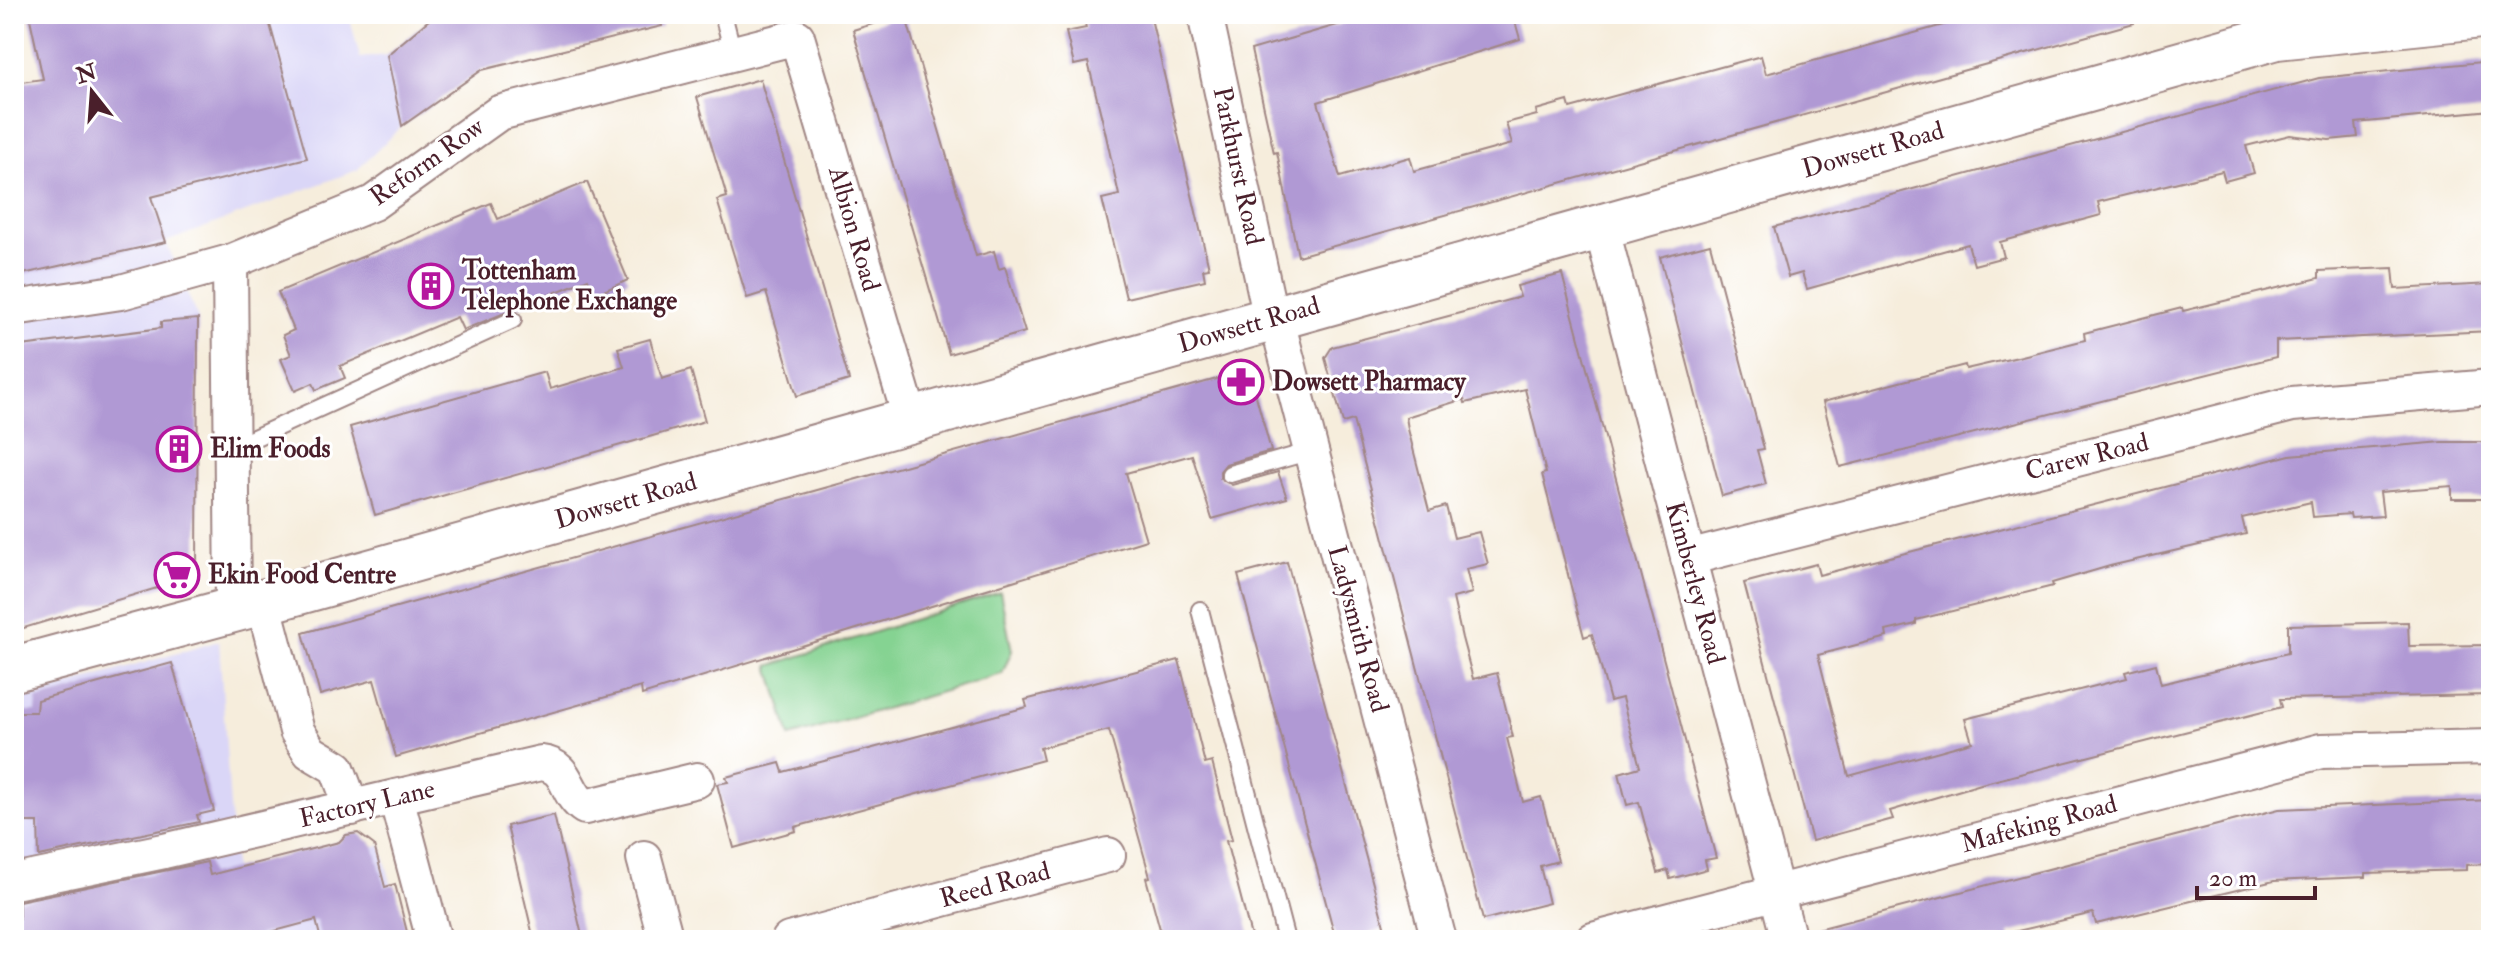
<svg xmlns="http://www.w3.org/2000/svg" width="2505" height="954" font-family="'IM FELL Double Pica',serif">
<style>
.built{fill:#dad6f7}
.green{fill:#85d392;stroke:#68795e;stroke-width:2}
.building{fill:#b099d4}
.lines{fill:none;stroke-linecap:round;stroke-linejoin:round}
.lane-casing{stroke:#a08684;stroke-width:20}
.street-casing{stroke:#a08684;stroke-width:38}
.secondary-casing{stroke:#a08684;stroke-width:48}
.lane{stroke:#fff;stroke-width:16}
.street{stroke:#fff;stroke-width:34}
.secondary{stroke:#fff;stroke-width:44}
.labels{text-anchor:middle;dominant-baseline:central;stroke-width:6;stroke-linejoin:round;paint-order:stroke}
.street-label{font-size:26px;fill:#4a1f2b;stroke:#fff}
.poi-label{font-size:26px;font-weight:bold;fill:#4a1f2b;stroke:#fff;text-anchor:start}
</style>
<rect width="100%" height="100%" fill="#fff"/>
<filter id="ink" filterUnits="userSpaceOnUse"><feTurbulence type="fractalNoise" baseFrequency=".0125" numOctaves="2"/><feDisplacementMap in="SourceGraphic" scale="16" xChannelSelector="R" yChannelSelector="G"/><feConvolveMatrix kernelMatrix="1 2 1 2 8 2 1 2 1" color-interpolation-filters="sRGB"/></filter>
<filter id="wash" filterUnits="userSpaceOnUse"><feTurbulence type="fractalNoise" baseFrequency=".006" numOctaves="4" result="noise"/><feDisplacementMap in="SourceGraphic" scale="32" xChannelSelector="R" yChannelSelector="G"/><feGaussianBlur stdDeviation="1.8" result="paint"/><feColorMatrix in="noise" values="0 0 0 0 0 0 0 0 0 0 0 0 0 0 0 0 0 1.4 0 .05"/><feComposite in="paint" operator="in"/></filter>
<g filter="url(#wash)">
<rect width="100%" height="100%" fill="#f6eddc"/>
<g class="built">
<polygon points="29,14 349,14 360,58 387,55 402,126 357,170 166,242 198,319 197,576 14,631 14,106 22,104 21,82 43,78"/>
<polygon points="219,641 235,881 381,845 406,940 14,940 14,701"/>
</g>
<polygon class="green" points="1000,592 1012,651 1002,674 790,737 769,666"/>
<g id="blocks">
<g class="building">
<polygon points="29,14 267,14 307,158 151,197 166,242 14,276 14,106 22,105 21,82 43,79"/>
<polygon points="436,14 660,14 662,26 482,70 402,126 387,55"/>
<polygon points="905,14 976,256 994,251 999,269 1005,267 1025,332 949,354 853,30"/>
<polygon points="1083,14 1150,14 1209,268 1203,269 1205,280 1126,298 1102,199 1119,195 1105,131 1088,62 1074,65 1066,32 1086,28"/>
<polygon points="1375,14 1513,14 1520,39 1318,102 1340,177 1410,157 1414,171 1512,144 1506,123 1537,115 1536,110 1568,101 1570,108 1761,56 1766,74 1983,14 2133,14 2134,23 1298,256 1277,152 1274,153 1251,50"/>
<polygon points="2491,61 2491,110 2356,123 2358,137 2329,140 2290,135 2246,146 2254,173 2225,181 2222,171 2098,202 2101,215 2000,242 2004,257 1974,265 1968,244 1807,289 1802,273 1788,277 1774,227 2319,78"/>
<polygon points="760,79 849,380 797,396 766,292 747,298 717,200 727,197 697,97"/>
<polygon points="587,182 628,280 595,295 588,279 463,330 457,317 340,366 345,378 316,390 313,383 295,391 281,359 291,355 283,335 294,330 278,292 491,203 498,219"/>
<polygon points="1710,244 1764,449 1757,450 1766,484 1722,496 1660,257"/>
<polygon points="2393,268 2395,289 2491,284 2491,331 2276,341 2276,357 1840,467 1823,402 1965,365 1966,369 2018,357 2085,340 2084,333 2182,308 2183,311 2319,278 2319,271"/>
<polygon points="1562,274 1716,858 1705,860 1707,869 1670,879 1668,870 1658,873 1639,802 1627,805 1619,773 1640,767 1622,698 1610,701 1592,634 1584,637 1542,474 1546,473 1525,389 1465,403 1464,399 1406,417 1408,429 1429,511 1446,506 1454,538 1479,532 1488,564 1466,569 1472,593 1453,598 1462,638 1473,679 1497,673 1513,737 1507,738 1523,802 1541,797 1558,861 1540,866 1549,903 1483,920 1353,420 1343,423 1325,358 1332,347 1520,297 1517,286"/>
<polygon points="198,319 197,576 14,631 14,347 161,328 161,322"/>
<polygon points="650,339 662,379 691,370 705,421 375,515 350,427 545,372 550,389 624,367 618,348"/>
<polygon points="1249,370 1271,451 1226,464 1220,471 1220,478 1232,485 1278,472 1287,498 1212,519 1192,455 1126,473 1146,540 642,695 641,687 396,757 374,680 320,695 303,633"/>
<polygon points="2443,442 2491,442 2491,499 2452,499 2452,486 2414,489 2380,492 2383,516 2351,518 2350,514 2313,517 2311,502 2242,518 2246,534 2110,566 2052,583 2053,586 1916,620 1916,624 1886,631 1887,637 1818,655 1849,776 1972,742 1965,719 2127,678 2125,672 2156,664 2161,684 2288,653 2288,625 2408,622 2409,646 2491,645 2491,695 2280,699 2282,707 1981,784 1890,811 1893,819 1812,841 1744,583 1816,564 1819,575 2290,455"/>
<polygon points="1287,562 1385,929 1346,940 1336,940 1238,575"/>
<polygon points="1179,660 1205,764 1212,762 1232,840 1226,841 1252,940 1163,940 1146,878 1150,877 1109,730 1040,748 1043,760 795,827 796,831 734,848 717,784 728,782 726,777 780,763 783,772 1027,707 1025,700"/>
<polygon points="172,663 214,811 197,815 199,822 39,856 38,822 21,822 18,712 36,712 37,700"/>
<polygon points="2491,800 2491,864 2466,865 2466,870 2366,873 2366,877 2274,881 2096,924 2093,913 2009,933 2010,940 1819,940 1818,929 2279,809"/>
<polygon points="554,815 583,940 534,940 507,826"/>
<polygon points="358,833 374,845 385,887 395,884 409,940 321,940 316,920 241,940 19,940 19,901 207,862 210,875 339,842 346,835"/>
</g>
</g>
</g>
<g filter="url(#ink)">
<use href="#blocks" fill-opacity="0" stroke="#a08684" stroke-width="2"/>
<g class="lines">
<g class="lane-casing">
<g id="lane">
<polyline points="723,14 733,53"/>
<polyline points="232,448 513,320"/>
<polyline points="1230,474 1311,451"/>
<polyline points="1200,610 1286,940"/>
</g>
</g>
<g class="street-casing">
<g id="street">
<polyline points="1205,14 1271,319"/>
<polyline points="1601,226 1789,940"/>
<polyline points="230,262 233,608"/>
<polyline points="14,308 121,292 230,262 373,203 499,113 797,37 911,421"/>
<polyline points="1276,317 1439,940"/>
<polyline points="1688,558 2292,404 2491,387"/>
<polyline points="263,602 297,731 310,752 337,768 352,808"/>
<polyline points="396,797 434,940"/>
<polyline points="644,858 666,940"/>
<path d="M14 882 164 851 541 763C570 766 564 794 585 807L697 780"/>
<polyline points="789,940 1108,855"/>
<polyline points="1593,940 2321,751 2491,747"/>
</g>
</g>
<g class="secondary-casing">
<polyline id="secondary" points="14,669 263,602 2277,37 2491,15"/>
</g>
<use href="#lane" class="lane"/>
<use href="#street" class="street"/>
<use href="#secondary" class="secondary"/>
</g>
</g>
<defs>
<g id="building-ring" transform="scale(2.3)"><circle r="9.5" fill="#fff" stroke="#b5179e" stroke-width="1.5"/><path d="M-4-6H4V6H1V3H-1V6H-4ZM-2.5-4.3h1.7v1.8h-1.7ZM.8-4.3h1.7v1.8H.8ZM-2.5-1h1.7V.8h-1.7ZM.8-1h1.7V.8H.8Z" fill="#b5179e"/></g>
<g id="pharmacy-ring" transform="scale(2.3)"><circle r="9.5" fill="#fff" stroke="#b5179e" stroke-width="1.5"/><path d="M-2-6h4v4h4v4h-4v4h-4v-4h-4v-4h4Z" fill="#b5179e"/></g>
<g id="supermarket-ring" transform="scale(2.3)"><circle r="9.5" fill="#fff" stroke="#b5179e" stroke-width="1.5"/><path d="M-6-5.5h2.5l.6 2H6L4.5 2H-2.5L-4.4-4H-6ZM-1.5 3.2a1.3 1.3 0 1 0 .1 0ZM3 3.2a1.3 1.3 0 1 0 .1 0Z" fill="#b5179e"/></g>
</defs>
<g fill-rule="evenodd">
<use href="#building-ring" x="431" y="286"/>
<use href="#pharmacy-ring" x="1241" y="382"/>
<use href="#building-ring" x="179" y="449"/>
<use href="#supermarket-ring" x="177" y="575"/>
</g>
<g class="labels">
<g class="street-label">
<text transform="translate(1873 150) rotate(-16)">Dowsett Road</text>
<text transform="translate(427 162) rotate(-35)">Reform Row</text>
<text transform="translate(1238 166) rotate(78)">Parkhurst Road</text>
<text transform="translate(854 229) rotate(74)">Albion Road</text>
<text transform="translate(1249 325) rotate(-16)">Dowsett Road</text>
<text transform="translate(2087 457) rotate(-14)">Carew Road</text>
<text transform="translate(626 501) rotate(-16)">Dowsett Road</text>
<text transform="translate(1695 583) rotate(75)">Kimberley Road</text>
<text transform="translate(1358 629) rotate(75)">Ladysmith Road</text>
<text transform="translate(367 804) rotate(-13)">Factory Lane</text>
<text transform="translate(2039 824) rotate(-15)">Mafeking Road</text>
<text transform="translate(995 885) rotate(-15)">Reed Road</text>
</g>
<g class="poi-label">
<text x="462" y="271">Tottenham<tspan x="462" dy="30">Telephone Exchange</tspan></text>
<text x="1272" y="382">Dowsett Pharmacy</text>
<text x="210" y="449">Elim Foods</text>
<text x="208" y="575">Ekin Food Centre</text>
</g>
</g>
<rect width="2505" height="954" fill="none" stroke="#fff" stroke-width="48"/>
<g transform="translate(92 92) rotate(343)" stroke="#ffffff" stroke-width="6" paint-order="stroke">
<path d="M0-6L14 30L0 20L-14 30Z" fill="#4a1f2b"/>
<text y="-12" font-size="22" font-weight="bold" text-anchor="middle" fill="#4a1f2b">N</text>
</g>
<path d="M2197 886v12h118v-12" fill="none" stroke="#4a1f2b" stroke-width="4"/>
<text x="2209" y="886" font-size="24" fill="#4a1f2b" stroke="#ffffff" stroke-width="6" paint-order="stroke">20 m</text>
</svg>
